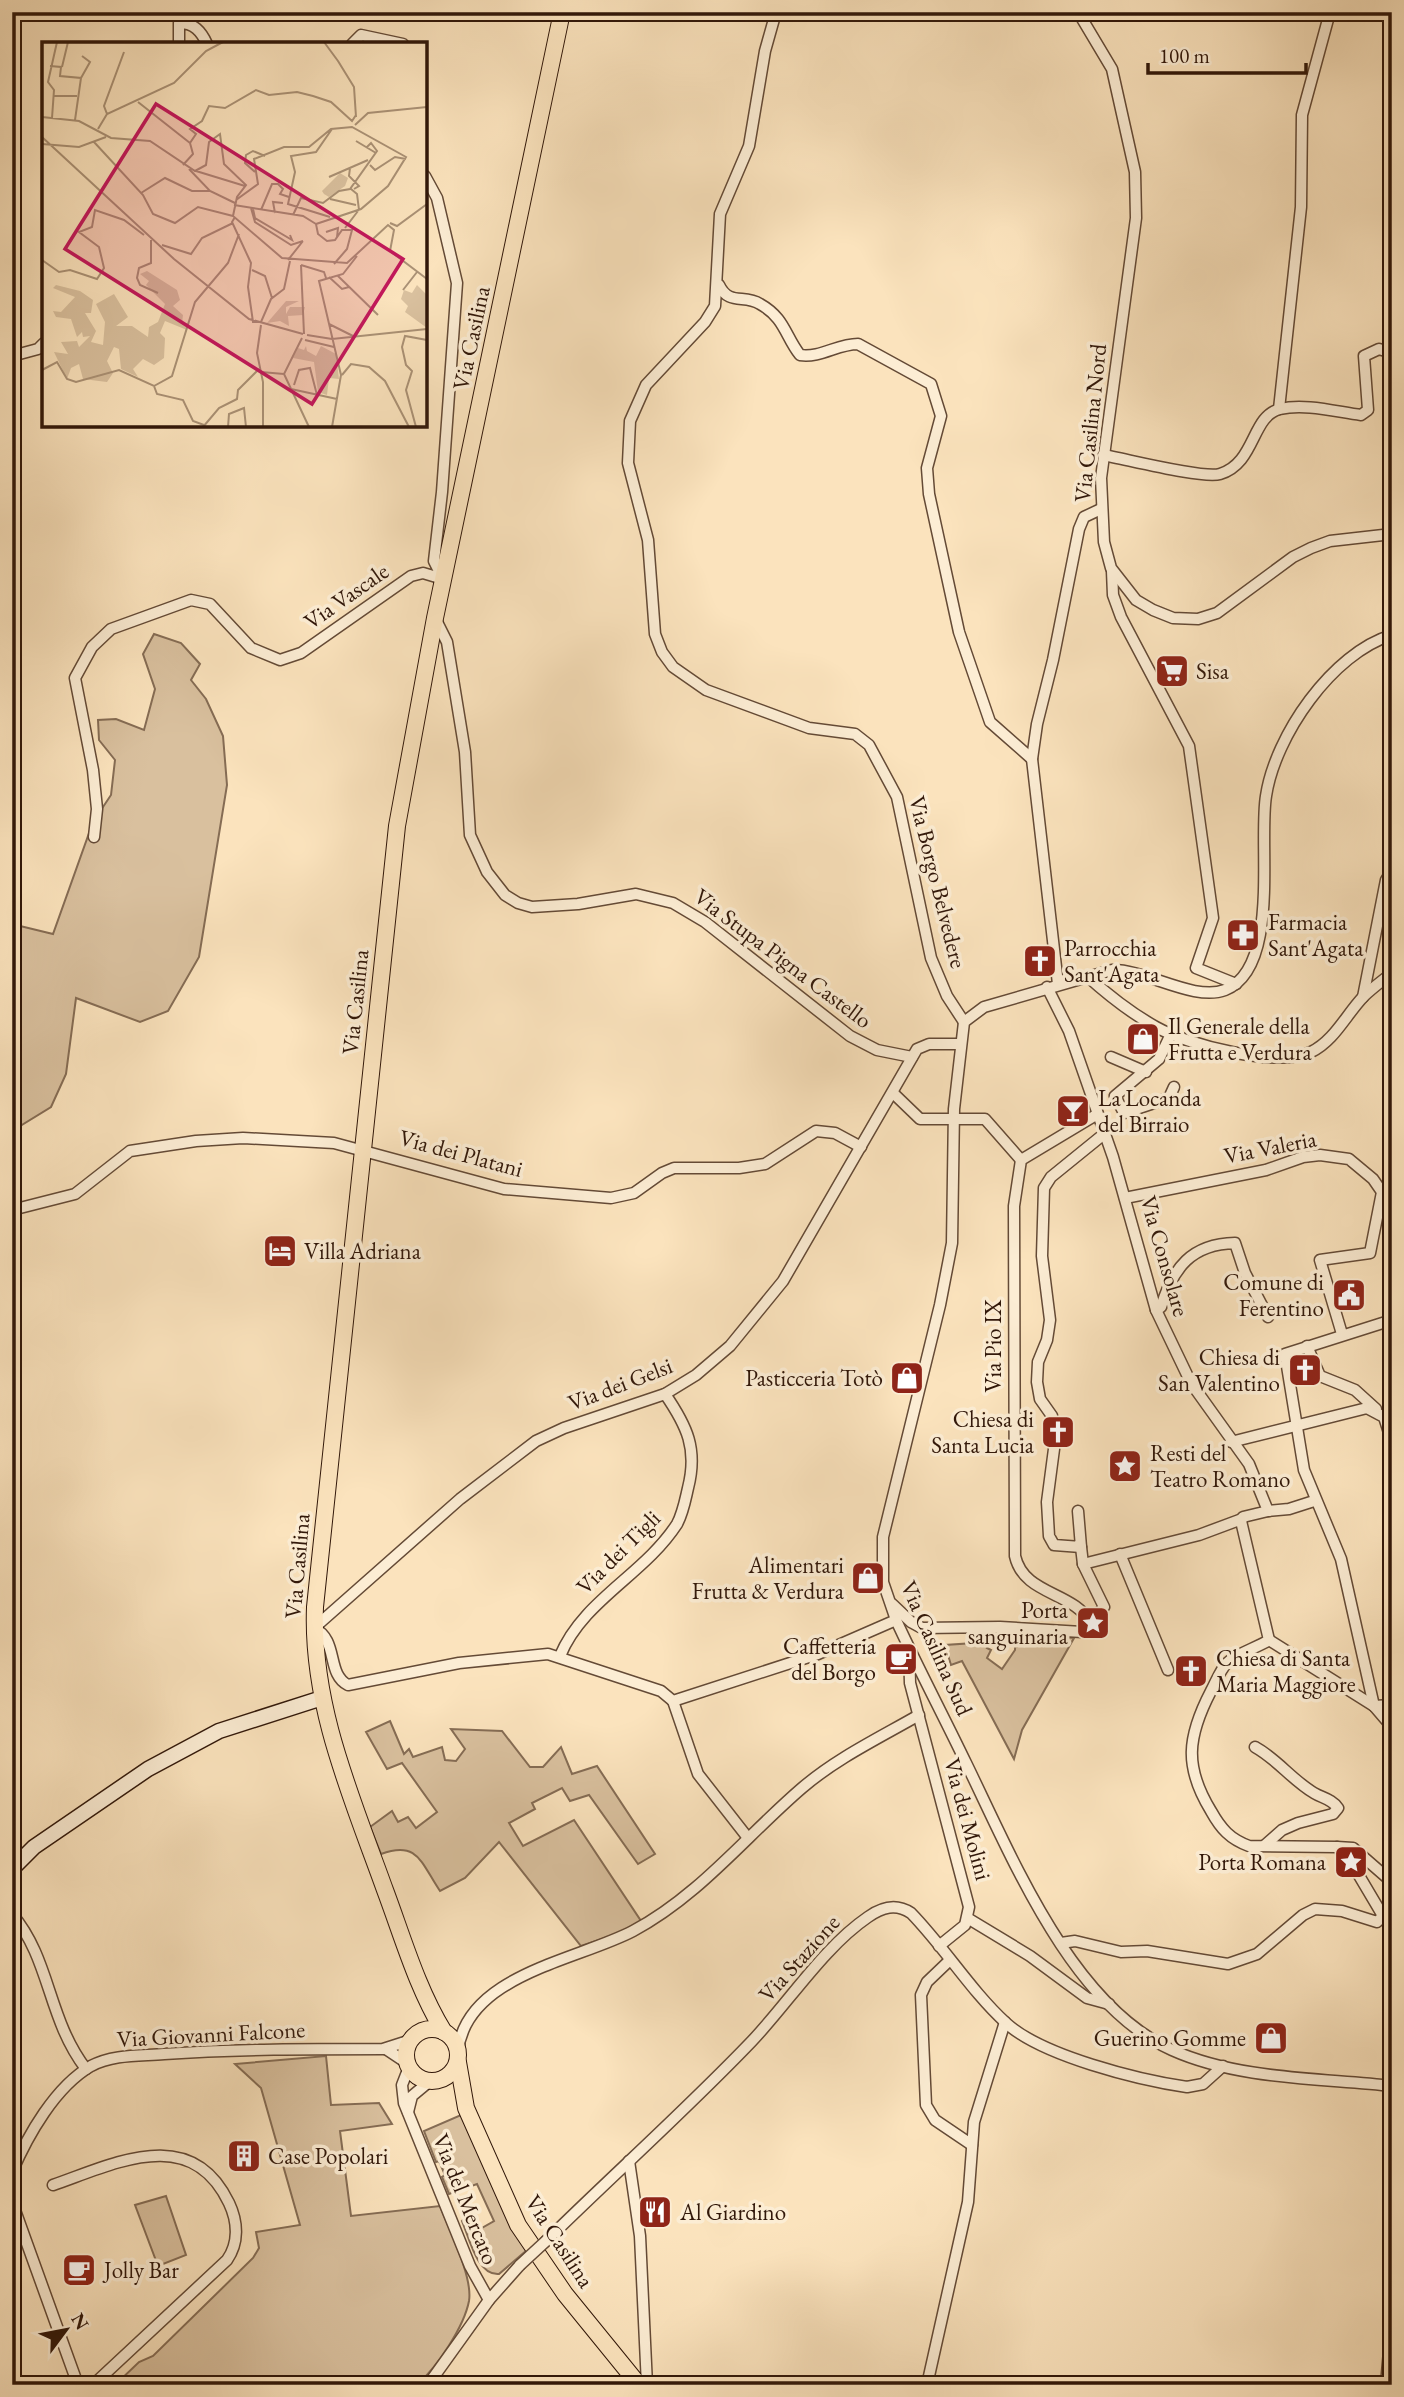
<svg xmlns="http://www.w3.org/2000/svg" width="1404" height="2397" font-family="'EB Garamond',serif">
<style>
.green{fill:#d9c09e;stroke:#856c54;stroke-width:2}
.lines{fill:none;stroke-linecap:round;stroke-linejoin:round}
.street-casing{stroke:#644a36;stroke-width:13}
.secondary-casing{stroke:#311709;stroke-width:17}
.primary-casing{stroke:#311709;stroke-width:18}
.street{stroke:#fcedd4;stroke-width:10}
.secondary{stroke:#fcedd4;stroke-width:14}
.primary{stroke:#fbe3bd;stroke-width:16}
.street-bridge-casing{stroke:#644a36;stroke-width:13;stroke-linecap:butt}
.street-bridge{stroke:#fcedd4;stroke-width:10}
.labels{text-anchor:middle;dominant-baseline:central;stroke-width:7;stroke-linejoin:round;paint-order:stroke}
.street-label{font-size:23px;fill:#311709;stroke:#fcedd4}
.poi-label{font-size:23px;fill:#311709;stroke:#fcedd4;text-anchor:start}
.inset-road{fill:none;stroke:#aa9175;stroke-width:2}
.view{fill:#c2185b;fill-opacity:0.15;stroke:#c2185b;stroke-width:3.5}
.inset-edge{fill:none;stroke:#311709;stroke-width:3.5}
</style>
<rect width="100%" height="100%" fill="#fbe3bd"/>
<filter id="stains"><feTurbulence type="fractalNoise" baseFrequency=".00286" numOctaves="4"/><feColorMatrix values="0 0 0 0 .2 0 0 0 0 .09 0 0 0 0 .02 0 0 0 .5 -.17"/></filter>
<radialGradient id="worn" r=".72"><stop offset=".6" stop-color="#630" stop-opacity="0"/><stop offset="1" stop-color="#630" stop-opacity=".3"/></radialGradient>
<g class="green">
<polygon points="154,634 181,643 200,664 191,680 206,699 223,736 227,785 199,957 168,1011 140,1022 76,998 66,1074 51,1107 12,1131 12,924 53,934 93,822 111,795 115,760 99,740 98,720 116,719 144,730 155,689 143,654"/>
<polygon points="998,1631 987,1648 991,1650 987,1658 1002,1669 1015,1650 1016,1632 1074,1638 1022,1730 1014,1759 962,1661 951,1665 945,1645 974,1643 975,1632"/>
<path d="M390 1721 404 1754 409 1749 413 1757 442 1747 445 1760 456 1761 465 1749 451 1729 502 1731 530 1767H543L561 1747 572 1774 597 1766 655 1854 638 1864 589 1795 570 1801 562 1788 532 1803 535 1809 509 1823 523 1846 574 1820 641 1921 617 1934 581 1946 499 1842 465 1878 440 1891C421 1863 418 1840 381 1854L370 1827 392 1811 398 1822 408 1817 416 1828 437 1812 402 1763 387 1769 366 1732Z"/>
<path d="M326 2056 331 2105 379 2103 392 2124 340 2131 351 2216 440 2206C449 2229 473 2277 469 2301 464 2327 437 2367 417 2385H115L139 2362 153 2356 253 2258 259 2248 256 2232 300 2225 261 2088 235 2064Z"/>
<path d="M461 2115 527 2250 499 2274C477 2276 469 2237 462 2221L464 2219 473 2233 494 2221 477 2184 449 2194 442 2177 445 2175 439 2161 436 2162 424 2131Z"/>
<polygon points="166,2196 186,2255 158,2266 135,2205"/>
</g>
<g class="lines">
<g class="street-casing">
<g id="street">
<polyline points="776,12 765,51 749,146 720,214 715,306 705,322 646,385 630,421 628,463 648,540 655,634 662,652 673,667 706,690 809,728 855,734 869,745 897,797 931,958 947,996 964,1022"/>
<polyline points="1078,12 1112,69 1135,172 1136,218 1101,478 1104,542 1111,568 1136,600 1153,610 1173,618 1198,619 1217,613 1293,557 1311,548 1330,541 1392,534"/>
<path d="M179 44V23C194 23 201 31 207 44"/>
<polyline points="352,44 361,35 403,44"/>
<path d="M719 285C729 306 744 294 760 304 785 318 785 336 800 355 821 358 837 344 858 344L931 384 941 416 927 468 929 494 959 632 990 722 1032 759"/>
<polyline points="12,356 38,349 44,343"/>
<polyline points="1279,409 1301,207 1302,115 1330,12"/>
<path d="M1103 455C1126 459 1203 479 1220 474 1256 463 1251 416 1280 409 1305 403 1337 412 1361 415L1368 410 1364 356 1379 349 1392 353"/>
<polyline points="1112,571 1113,595 1121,617 1189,746 1213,918 1196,968 1236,984"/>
<polyline points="435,618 447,642 465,752 470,835 487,872 505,895 518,903 532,907 578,904 636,894 673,903 705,922 850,1036 877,1050 912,1057"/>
<path d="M1392 635C1332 653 1275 736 1266 796 1258 843 1281 968 1225 990 1194 1002 1145 969 1112 970L984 1007 964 1022 954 1109 952 1243 940 1305 883 1537V1582L896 1620C918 1668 943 1715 966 1763 1012 1857 1071 2005 1172 2050 1239 2080 1321 2078 1392 2086"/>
<polyline points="94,837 97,809 93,770 75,678 92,647 111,629 191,600 210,604 251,648 280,660 301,653 411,576 423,573 443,579 434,561 442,492 457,283 437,198 425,176"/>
<path d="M1087 976C1108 995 1131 1013 1156 1027 1188 1045 1277 1068 1311 1052 1334 1041 1346 1015 1363 997 1371 989 1382 981 1392 973"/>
<polyline points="1058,984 1032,759 1037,724 1053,660 1079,529 1084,517 1101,509"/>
<path d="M1047 987 1069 1031 1113 1157 1156 1310 1191 1383 1249 1464 1268 1511 1243 1517 1241 1521 1269 1640C1257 1648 1237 1653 1227 1663 1220 1670 1216 1682 1211 1691 1187 1737 1184 1767 1211 1811 1221 1829 1230 1839 1249 1846L1337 1847 1351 1862 1383 1916 1377 1922 1342 1911 1315 1909 1303 1915 1257 1954 1228 1964 1147 1951 1121 1952 1075 1941 1061 1943"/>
<polyline points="1363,997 1386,880 1392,870"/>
<polyline points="1171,1034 1159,1059 1115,1096 1124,1113 1169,1098 1174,1087"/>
<polyline points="1111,1057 1146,1072"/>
<polyline points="893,1093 920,1119 985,1119 1021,1160"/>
<polyline points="1125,1198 1266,1170 1303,1157 1320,1155 1349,1159 1373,1179 1382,1192 1370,1253 1320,1260 1342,1334"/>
<polyline points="12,1210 75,1194 130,1151 196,1141 243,1138 334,1143 504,1189 611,1198 634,1193 662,1173 674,1168 739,1168 765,1164 816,1131 835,1133 861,1147"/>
<path d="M1156 1310 1161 1307C1173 1268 1191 1244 1235 1243L1245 1273 1268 1317"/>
<polyline points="1307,1346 1320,1376 1355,1390 1376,1409"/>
<polyline points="1231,1442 1367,1408 1384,1417 1392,1442"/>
<polyline points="1078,1511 1081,1547 1054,1545 1049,1536 1047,1502 1054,1449 1052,1416 1040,1399 1037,1382 1038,1362 1047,1340 1050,1320 1042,1256 1044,1188 1051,1177 1104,1134"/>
<polyline points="1268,1511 1289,1509 1314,1501"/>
<polyline points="1120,1554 1168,1670"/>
<polyline points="1083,1564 1199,1535 1242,1519"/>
<polyline points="892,1604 911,1622 922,1628 1000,1627 1082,1632 1104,1607 1083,1564 1081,1547"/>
<path d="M896 1620 818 1654 673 1701 661 1691 548 1654 459 1663 348 1685C326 1674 339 1640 314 1628L460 1499 536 1441 564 1428 665 1394 696 1375 730 1346 783 1281 917 1049 929 1044H959"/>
<path d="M1091 1624C1075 1591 1024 1596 1015 1556L1014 1206 1021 1160 1096 1115"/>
<polyline points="1269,1640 1374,1706 1392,1727"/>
<polyline points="909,1649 910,1683 969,1907 965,1925 939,1946"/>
<path d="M560 1656C583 1600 644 1575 677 1524 683 1513 685 1501 688 1488 698 1449 687 1426 665 1394"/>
<polyline points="673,1701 698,1774 748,1838"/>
<polyline points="1374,1706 1341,1559 1304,1470 1285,1354 1392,1320"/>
<polyline points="1374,1706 1392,1705"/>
<path d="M1255 1747C1277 1759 1292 1780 1314 1793 1322 1798 1332 1799 1338 1808L1333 1814 1298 1823 1282 1830 1265 1845"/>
<polyline points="1337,1847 1353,1848 1392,1882"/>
<path d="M12 1914C51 1960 47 2018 86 2069"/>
<polyline points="969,1919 1030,1956 1087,1998 1109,2004"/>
<polyline points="950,1960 927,1982 921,1995 926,2105 935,2120 972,2145"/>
<polyline points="386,2049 407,2063"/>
<path d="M458 2051C466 1975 578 1960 633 1931 699 1896 746 1836 802 1788 837 1758 879 1738 919 1715"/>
<polyline points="409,2067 402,2085 404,2103 470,2266 489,2300"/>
<polyline points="408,2112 412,2096 430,2081"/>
<polyline points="629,2161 640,2236 647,2385"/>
<path d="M12 2172C28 2135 55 2087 91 2066 113 2054 141 2056 164 2054 237 2049 310 2049 383 2049L411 2040"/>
<path d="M53 2185C114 2164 191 2123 229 2203 238 2222 239 2243 227 2260L93 2385"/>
<polyline points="12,2202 78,2385"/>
<path d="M546 2241C614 2174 686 2110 752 2041 789 2002 824 1947 868 1917 882 1907 896 1903 911 1913 945 1948 971 1991 1006 2023 1042 2056 1139 2080 1187 2087L1203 2084 1223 2066"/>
<polyline points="428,2385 489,2300 520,2265"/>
<polyline points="927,2385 968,2202 974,2122 1005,2022"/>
<polyline points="1386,2385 1392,2317"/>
</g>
</g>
<g class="secondary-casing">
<polyline id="secondary" points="12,1869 34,1847 148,1769 219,1731 322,1698"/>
</g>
<g class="primary-casing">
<g id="primary">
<circle cx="432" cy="2055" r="26"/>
<path d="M444 2032C417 1988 403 1938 385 1890 352 1798 311 1706 315 1607L397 826 435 618 562 12"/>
<polyline points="458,2062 466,2108 518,2225 565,2294 639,2385"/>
</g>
</g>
<use href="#street" class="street"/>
<use href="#secondary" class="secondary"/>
<use href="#primary" class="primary"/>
<g class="street-bridge-casing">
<polyline id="street-bridge" points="520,2265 546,2241"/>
</g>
<use href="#street-bridge" class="street-bridge"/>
</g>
<defs>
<g id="supermarket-square" transform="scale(1.75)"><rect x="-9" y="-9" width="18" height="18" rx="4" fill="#8f2418" stroke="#fcedd4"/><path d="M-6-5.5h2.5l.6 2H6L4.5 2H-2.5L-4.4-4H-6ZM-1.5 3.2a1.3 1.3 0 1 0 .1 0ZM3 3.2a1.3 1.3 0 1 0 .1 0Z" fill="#fff"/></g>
<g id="pharmacy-square" transform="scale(1.75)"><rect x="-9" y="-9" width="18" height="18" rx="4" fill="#8f2418" stroke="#fcedd4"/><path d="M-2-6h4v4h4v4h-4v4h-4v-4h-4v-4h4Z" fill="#fff"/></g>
<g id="church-square" transform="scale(1.75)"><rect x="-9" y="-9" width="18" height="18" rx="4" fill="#8f2418" stroke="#fcedd4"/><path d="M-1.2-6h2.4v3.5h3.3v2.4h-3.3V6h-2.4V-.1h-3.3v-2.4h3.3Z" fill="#fff"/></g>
<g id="shop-square" transform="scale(1.75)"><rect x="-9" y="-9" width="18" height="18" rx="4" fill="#8f2418" stroke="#fcedd4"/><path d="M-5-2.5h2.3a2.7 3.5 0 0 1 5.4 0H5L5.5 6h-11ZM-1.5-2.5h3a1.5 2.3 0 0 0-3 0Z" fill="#fff"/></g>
<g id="bar-square" transform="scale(1.75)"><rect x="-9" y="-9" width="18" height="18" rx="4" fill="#8f2418" stroke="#fcedd4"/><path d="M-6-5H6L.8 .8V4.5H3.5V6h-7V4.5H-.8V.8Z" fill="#fff"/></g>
<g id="hotel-square" transform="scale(1.75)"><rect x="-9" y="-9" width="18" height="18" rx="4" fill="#8f2418" stroke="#fcedd4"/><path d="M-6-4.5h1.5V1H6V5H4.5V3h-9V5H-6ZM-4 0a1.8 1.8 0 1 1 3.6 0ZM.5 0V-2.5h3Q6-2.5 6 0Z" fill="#fff"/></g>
<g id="civic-square" transform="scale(1.75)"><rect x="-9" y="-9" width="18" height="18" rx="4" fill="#8f2418" stroke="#fcedd4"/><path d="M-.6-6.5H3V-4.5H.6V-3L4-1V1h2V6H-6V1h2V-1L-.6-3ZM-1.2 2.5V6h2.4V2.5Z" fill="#fff"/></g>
<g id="sight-square" transform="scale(1.75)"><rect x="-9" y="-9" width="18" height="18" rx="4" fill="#8f2418" stroke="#fcedd4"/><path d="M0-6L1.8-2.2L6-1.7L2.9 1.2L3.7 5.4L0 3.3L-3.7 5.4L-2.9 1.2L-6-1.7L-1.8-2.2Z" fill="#fff"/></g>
<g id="cafe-square" transform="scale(1.75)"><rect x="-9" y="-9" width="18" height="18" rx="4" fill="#8f2418" stroke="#fcedd4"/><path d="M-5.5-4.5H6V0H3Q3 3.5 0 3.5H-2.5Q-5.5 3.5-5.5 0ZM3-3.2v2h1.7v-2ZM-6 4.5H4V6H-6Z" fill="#fff"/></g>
<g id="building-square" transform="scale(1.75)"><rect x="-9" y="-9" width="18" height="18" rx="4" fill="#8f2418" stroke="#fcedd4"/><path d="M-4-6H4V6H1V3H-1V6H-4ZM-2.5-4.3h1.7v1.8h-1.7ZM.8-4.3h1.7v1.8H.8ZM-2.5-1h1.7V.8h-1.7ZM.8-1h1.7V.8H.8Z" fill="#fff"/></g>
<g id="restaurant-square" transform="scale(1.75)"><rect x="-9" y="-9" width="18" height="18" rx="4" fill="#8f2418" stroke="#fcedd4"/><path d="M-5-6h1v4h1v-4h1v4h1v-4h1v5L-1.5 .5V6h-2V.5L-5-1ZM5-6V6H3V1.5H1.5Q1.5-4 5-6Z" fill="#fff"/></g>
</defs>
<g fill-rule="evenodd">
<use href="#supermarket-square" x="1172" y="671"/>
<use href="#pharmacy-square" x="1243" y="935"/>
<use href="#church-square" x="1040" y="961"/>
<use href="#shop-square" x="1143" y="1039"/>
<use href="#bar-square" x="1073" y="1111"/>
<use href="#hotel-square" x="280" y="1251"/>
<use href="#civic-square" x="1349" y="1295"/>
<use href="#church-square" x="1305" y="1370"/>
<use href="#shop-square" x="907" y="1378"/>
<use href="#church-square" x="1058" y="1432"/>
<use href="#sight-square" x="1125" y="1466"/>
<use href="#shop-square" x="868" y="1578"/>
<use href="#sight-square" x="1093" y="1623"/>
<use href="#cafe-square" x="901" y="1659"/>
<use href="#church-square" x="1191" y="1671"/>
<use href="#sight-square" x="1351" y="1862"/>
<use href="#shop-square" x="1271" y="2038"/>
<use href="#building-square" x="244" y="2156"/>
<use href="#restaurant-square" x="655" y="2212"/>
<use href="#cafe-square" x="79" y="2270"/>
</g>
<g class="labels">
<g class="street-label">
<text transform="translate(471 338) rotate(-78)">Via Casilina</text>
<text transform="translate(1090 423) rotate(-84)">Via Casilina Nord</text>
<text transform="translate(346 596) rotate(-35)">Via Vascale</text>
<text transform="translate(938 882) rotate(76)">Via Borgo Belvedere</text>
<text transform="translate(783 958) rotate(37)">Via Stupa Pigna Castello</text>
<text transform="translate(355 1002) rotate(-84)">Via Casilina</text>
<text transform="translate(1270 1147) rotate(-11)">Via Valeria</text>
<text transform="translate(461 1153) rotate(15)">Via dei Platani</text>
<text transform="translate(1165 1256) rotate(74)">Via Consolare</text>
<text transform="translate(993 1346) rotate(-90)">Via Pio IX</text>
<text transform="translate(620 1384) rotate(-21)">Via dei Gelsi</text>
<text transform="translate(618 1552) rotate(-45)">Via dei Tigli</text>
<text transform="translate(297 1566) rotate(-85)">Via Casilina</text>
<text transform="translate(937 1648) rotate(66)">Via Casilina Sud</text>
<text transform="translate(968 1819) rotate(75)">Via dei Molini</text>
<text transform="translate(799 1958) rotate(-48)">Via Stazione</text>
<text transform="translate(211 2034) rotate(-3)">Via Giovanni Falcone</text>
<text transform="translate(466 2199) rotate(68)">Via del Mercato</text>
<text transform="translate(560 2241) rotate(57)">Via Casilina</text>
</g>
<g class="poi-label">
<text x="1196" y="671">Sisa</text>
<text x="1268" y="922">Farmacia<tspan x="1268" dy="26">Sant'Agata</tspan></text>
<text x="1064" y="948">Parrocchia<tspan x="1064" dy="26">Sant'Agata</tspan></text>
<text x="1168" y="1026">Il Generale della<tspan x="1168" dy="26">Frutta e Verdura</tspan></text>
<text x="1098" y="1098">La Locanda<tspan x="1098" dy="26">del Birraio</tspan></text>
<text x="304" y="1251">Villa Adriana</text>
<text x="1324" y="1282" text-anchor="end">Comune di<tspan x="1324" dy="26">Ferentino</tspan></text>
<text x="1280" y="1357" text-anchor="end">Chiesa di<tspan x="1280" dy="26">San Valentino</tspan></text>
<text x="883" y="1378" text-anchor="end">Pasticceria Totò</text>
<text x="1034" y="1419" text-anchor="end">Chiesa di<tspan x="1034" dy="26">Santa Lucia</tspan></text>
<text x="1150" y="1453">Resti del<tspan x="1150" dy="26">Teatro Romano</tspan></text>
<text x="844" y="1565" text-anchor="end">Alimentari<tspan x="844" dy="26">Frutta &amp; Verdura</tspan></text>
<text x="1068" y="1610" text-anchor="end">Porta<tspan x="1068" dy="26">sanguinaria</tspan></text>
<text x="876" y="1646" text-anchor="end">Caffetteria<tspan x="876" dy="26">del Borgo</tspan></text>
<text x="1216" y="1658">Chiesa di Santa<tspan x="1216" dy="26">Maria Maggiore</tspan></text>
<text x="1326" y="1862" text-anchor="end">Porta Romana</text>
<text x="1246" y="2038" text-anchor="end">Guerino Gomme</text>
<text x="268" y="2156">Case Popolari</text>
<text x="680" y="2212">Al Giardino</text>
<text x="104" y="2270">Jolly Bar</text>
</g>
</g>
<g transform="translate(42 42)">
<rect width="385" height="385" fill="#fbe3bd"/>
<path d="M298 131 306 136 303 144 287 155 282 152 280 149ZM105 229 135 248 138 258 131 264 141 273 140 281H147L145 288 123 279 118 291 123 296 122 316 112 323 101 317 91 327 96 335 79 327 77 307 72 305 65 319 71 331 65 340 41 337 37 322 29 326 25 337 12 310 26 312 19 300 35 299 37 305 48 294 41 295 40 290 35 295 29 277 14 275 11 269 19 270 33 255 11 246 14 243 38 249 51 258 49 271H43L54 289 49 300 61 303 63 280 54 262 72 252 86 275 74 284H90L106 295 107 285 116 280 123 262 104 243 107 239 98 232ZM375 243 385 253V286L363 270 366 264 359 257 362 248 370 251ZM244 259H257L244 265V272L248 265H263L261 273 246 274 247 284 238 279 225 281ZM264 304 265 309 274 314 279 304 294 312 297 337 287 336 285 353 276 350 272 320 251 316 256 306 262 308Z" fill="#d9c09e"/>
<path class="inset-road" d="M282 0 296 19M296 19 312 45 314 75M8 24 19 25 18 34 39 36 33 78M20 25 26 0M39 36 48 20 40 14M12 54H35M96 60 148 101M65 72 62 64 82 10M0 75 37 79 69 96 108 99 153 129 164 123 167 100 178 92 182 122 204 143 195 155 191 174 240 216 305 221 346 183 352 188 348 209 385 237M10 76 12 48 6 40 15 0M313 83 326 71 385 65M56 87 65 72 132 41 164 9 181 0M0 95 132 217 207 277 261 292M314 99 334 111M52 100 101 153 111 172 133 181 156 165 191 174M0 102 37 105 64 95M141 123 151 112 148 101 154 92 148 87 160 79 167 64 183 66 214 48 227 53 255 50 271 54 289 60 310 79 314 73M328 123 333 128 353 115 364 117M308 126 307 134 317 144 312 147M147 127 168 149 193 161M154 129 203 144M213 130 203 121 204 113 211 109 223 114M287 135 326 118M309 147 315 152 317 168M99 151 123 136 150 149H168M288 157 314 163M194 158 216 142 212 117 242 105H267L289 87 310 85 364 115 346 144 319 167 274 182M192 163 261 174 274 182 276 192 285 199 293 198 300 188H310L305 207 292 222M209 166 213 180 249 203 261 199M211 167 213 176 250 198 248 193M219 168 230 142H236L241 147 238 152 247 155M233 171 231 160 241 161M251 173 259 156 281 161 297 149 308 147 335 109 329 101 325 105M193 175 190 180 209 221 206 245 211 280H219L229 257 242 247 248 219M288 175 246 162 253 130 249 114 274 110 290 87M348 181 355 184 385 162M303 186 316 169M284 190 296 186 295 195M109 198V221L97 226 95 236 98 243 116 251M120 203 149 212 160 196 191 181M0 218 17 230 28 228 55 237 62 226 57 205 37 190 50 185 53 168 82 178 102 193M246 218 261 199M259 223 262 292M259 223 282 230 284 236M210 228 223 234 230 256M296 234 336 273M287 235 300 247 307 245M361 248 375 230M287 282 311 294M219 283 215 311 221 340V385M265 293 290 297 385 287M260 296 242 332 267 385M263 298 292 305M0 328 15 320 25 337 34 340 77 328 112 344 130 334 153 260 186 221 197 192M219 330 242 332M300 333 309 322 327 325 343 339 367 385M252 343 257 328 268 326 275 353M112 344 115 352 141 358 151 379 162 383M249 347 295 357M161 385 177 366 195 357 196 348 217 327M186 385 187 372 202 366 204 385M290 385 299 333 277 239 301 232 315 214M374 385 364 348 370 329 364 323 360 305 363 294 385 298"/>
<path class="view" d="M114 62 361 217 270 362 23 207Z"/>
<rect width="385" height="385" class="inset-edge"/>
</g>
<rect width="1404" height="2397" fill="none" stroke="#fbe3bd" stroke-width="42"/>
<rect x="14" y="14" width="1376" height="2369" fill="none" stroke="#311709" stroke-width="3.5"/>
<rect x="21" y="21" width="1362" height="2355" fill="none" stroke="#311709" stroke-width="2"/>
<g transform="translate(66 2330) rotate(58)" stroke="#fcedd4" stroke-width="5" paint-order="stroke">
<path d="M0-5L12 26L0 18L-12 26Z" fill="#311709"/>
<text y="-10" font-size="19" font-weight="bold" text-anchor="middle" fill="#311709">N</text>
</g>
<path d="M1148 63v10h158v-10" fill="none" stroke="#311709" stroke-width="3.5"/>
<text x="1159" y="63" font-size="21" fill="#311709" stroke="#fcedd4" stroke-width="5" paint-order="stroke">100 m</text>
<rect width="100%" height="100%" filter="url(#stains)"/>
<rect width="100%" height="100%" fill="url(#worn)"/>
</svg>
